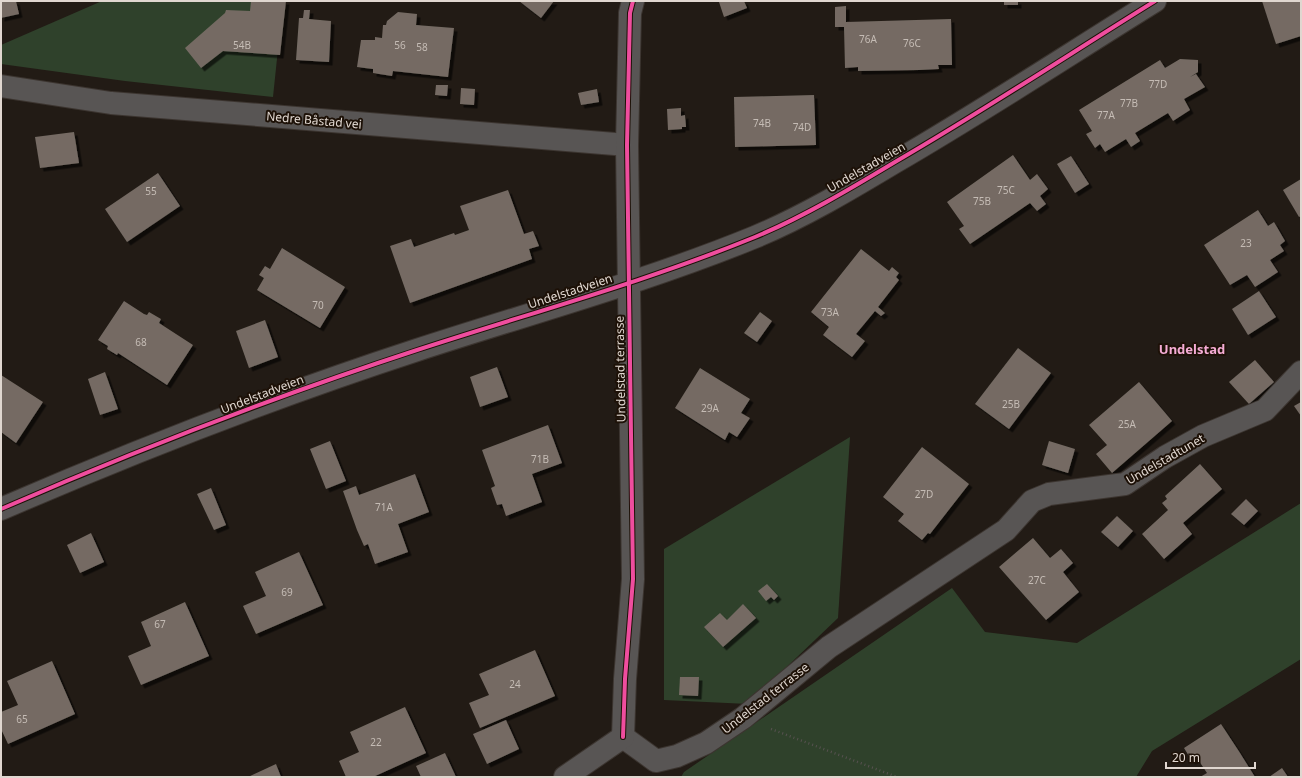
<svg xmlns="http://www.w3.org/2000/svg" width="1302" height="778" font-family="'Noto Sans',sans-serif">
<style>
.green{fill:#2f412b}
.building{fill:#746b63;filter:url(#shadow)}
.lines{fill:none;stroke-linecap:round;stroke-linejoin:round}
.minor-casing{stroke:#3c3530;stroke-width:24}
.path{stroke:#575250;stroke-width:2.5;stroke-dasharray:1 3;stroke-linecap:butt}
.minor{stroke:#585554;stroke-width:22}
.cycleway-casing{stroke:#1d1107;stroke-width:6}
.cycleway{stroke:#ef4d9e;stroke-width:4}
.labels{text-anchor:middle;dominant-baseline:central;stroke-width:4;stroke-linejoin:round;paint-order:stroke}
.number-label{font-size:10px;fill:#c5bcb5}
.street-label{font-size:12px;fill:#e0d7d0;stroke:#1d1107}
.neighbourhood-label{font-size:13px;font-weight:bold;fill:#f5acd5;stroke:#1d1107}
</style>
<defs>
<filter id="shadow"><feDropShadow dx="3.5" dy="3.5" stdDeviation="0" flood-color="#0009"/></filter>
</defs>
<rect width="100%" height="100%" fill="#221b15"/>
<g class="green">
<polygon points="102,1 283,1 273,97 125,81 1,64 1,45"/>
<polygon points="850,437 838,618 748,704 664,700 664,549"/>
<polygon points="1301,503 1301,659 1152,751 1136,777 681,777 684,772 952,588 985,632 1077,643"/>
</g>
<g class="building">
<polygon points="1,1 16,1 19,14 1,18"/>
<polygon points="251,1 286,1 280,55 223,51 201,68 185,48 225,13 226,10 250,11"/>
<polygon points="519,1 554,1 541,18"/>
<polygon points="723,1 744,1 747,8 724,17 719,2"/>
<rect x="1004" y="1" width="14" height="4"/>
<polygon points="1262,1 1301,1 1301,36 1276,44"/>
<polygon points="846,6 846,22 951,19 952,65 938,65 939,69 919,70 858,71 858,67 845,68 844,27 835,27 835,7"/>
<polygon points="304,10 310,10 309,19 331,21 329,62 296,60 299,18 303,18"/>
<polygon points="398,12 417,14 416,25 454,28 448,77 393,71 392,76 373,73 373,69 357,67 361,40 375,40 375,37 382,38 383,25 386,25 387,21"/>
<polygon points="1180,59 1198,60 1198,72 1190,77 1196,74 1205,87 1184,99 1190,110 1173,121 1168,113 1135,133 1140,141 1131,147 1126,139 1105,152 1100,144 1095,148 1086,134 1092,131 1079,110 1160,60 1165,68"/>
<polygon points="436,85 448,85 447,96 435,95"/>
<polygon points="461,88 475,89 474,105 460,104"/>
<polygon points="597,89 599,102 581,105 578,93"/>
<polygon points="814,95 816,145 735,147 734,97"/>
<polygon points="681,108 681,116 685,115 686,127 682,127 682,129 668,130 667,109"/>
<polygon points="74,132 79,163 40,168 35,137"/>
<polygon points="1013,155 1030,180 1037,174 1048,189 1040,196 1046,204 1037,211 1030,203 970,244 959,229 964,226 947,202"/>
<polygon points="1071,156 1089,184 1075,193 1057,164"/>
<polygon points="158,173 180,206 127,242 105,209"/>
<polygon points="1301,179 1301,216 1299,217 1283,190"/>
<polygon points="508,190 524,234 533,231 539,246 529,249 532,259 410,303 390,246 411,239 414,247 454,233 455,235 469,230 460,206"/>
<polygon points="1258,210 1268,226 1274,222 1285,241 1280,245 1284,251 1270,260 1278,272 1255,287 1247,275 1230,285 1204,245"/>
<polygon points="282,248 345,287 320,328 257,290 264,278 259,275 265,266 270,269"/>
<polygon points="861,249 889,271 892,267 899,273 896,277 899,280 878,307 885,313 881,316 875,311 856,334 865,341 852,357 823,335 829,327 811,312"/>
<polygon points="1259,291 1276,317 1248,335 1232,309"/>
<polygon points="124,301 144,314 147,315 149,312 161,319 159,323 193,345 167,385 118,353 117,355 107,349 108,346 98,340"/>
<polygon points="760,312 772,321 757,342 744,333"/>
<polygon points="265,320 278,357 249,368 236,331"/>
<polygon points="1018,348 1051,373 1009,429 975,404"/>
<polygon points="1255,360 1274,382 1249,404 1229,382"/>
<polygon points="497,367 508,397 480,407 470,377"/>
<polygon points="700,368 750,399 741,413 750,418 737,437 729,432 725,440 675,408"/>
<polygon points="105,372 118,409 100,415 88,379"/>
<polygon points="1,375 43,402 16,443 1,432"/>
<polygon points="1139,382 1172,421 1112,473 1096,454 1107,445 1089,425"/>
<polygon points="1301,402 1301,416 1294,406"/>
<polygon points="548,425 562,463 532,474 542,502 506,516 502,504 497,505 491,488 495,486 482,450"/>
<polygon points="330,441 346,481 326,489 310,449"/>
<polygon points="1049,441 1075,449 1068,473 1042,465"/>
<polygon points="922,447 969,484 930,534 928,533 922,540 898,521 904,514 883,497"/>
<polygon points="1200,464 1222,489 1183,523 1192,534 1164,559 1142,534 1168,510 1162,503 1167,499 1165,496"/>
<polygon points="415,474 429,512 398,524 408,552 375,564 368,544 364,546 357,530 343,491 356,486 359,495"/>
<polygon points="211,488 226,525 214,530 197,494"/>
<polygon points="1246,499 1258,511 1244,525 1231,514"/>
<polygon points="1117,516 1133,531 1118,547 1101,532"/>
<polygon points="91,533 104,562 80,573 67,545"/>
<polygon points="1033,538 1050,558 1061,549 1073,563 1063,572 1079,592 1046,620 999,567"/>
<polygon points="299,552 323,605 256,634 243,606 266,596 255,572"/>
<polygon points="767,584 778,596 774,600 771,597 766,601 758,591"/>
<polygon points="185,602 209,656 141,685 128,656 151,646 141,622"/>
<polygon points="743,604 756,618 723,647 704,627 720,613 727,620"/>
<polygon points="535,650 555,696 480,728 469,703 489,695 479,674"/>
<polygon points="52,661 75,714 8,744 1,729 1,712 18,705 7,681"/>
<polygon points="680,677 699,677 698,696 679,695"/>
<polygon points="405,707 426,753 373,777 346,777 339,761 359,752 350,732"/>
<polygon points="506,720 519,749 487,764 473,734"/>
<polygon points="1221,724 1240,753 1255,777 1200,777 1207,773 1197,758 1192,761 1184,748"/>
<polygon points="445,753 456,777 421,777 416,766"/>
<polygon points="276,764 281,777 248,777"/>
<polygon points="1282,768 1288,777 1269,777"/>
</g>
<g class="lines">
<g class="minor-casing">
<g id="minor">
<polyline points="1,86 111,103 627,145"/>
<path d="M1 509C137 450 276 396 417 350 530 313 645 282 755 237 803 217 850 189 895 162 983 111 1068 55 1155 1"/>
<polyline points="623,737 656,761 677,756 706,743 743,718 829,647 1006,530 1032,501 1049,494 1125,484 1165,457 1203,436 1265,410 1301,372"/>
<polyline points="623,737 625,679 633,579 627,145 630,13 633,1"/>
<polyline points="565,777 623,737"/>
</g>
</g>
<polyline class="path" points="771,729 897,777"/>
<use href="#minor" class="minor"/>
<g class="cycleway-casing">
<g id="cycleway">
<path d="M1 509C137 450 276 396 417 350 530 313 645 282 755 237 803 217 850 189 895 162 983 111 1068 55 1155 1"/>
<polyline points="623,737 625,679 633,579 627,145 630,13 633,1"/>
</g>
</g>
<use href="#cycleway" class="cycleway"/>
</g>
<g class="labels">
<g class="number-label">
<text x="868" y="39">76A</text>
<text x="912" y="43">76C</text>
<text x="242" y="45">54B</text>
<text x="400" y="45">56</text>
<text x="422" y="47">58</text>
<text x="1158" y="84">77D</text>
<text x="1129" y="103">77B</text>
<text x="1106" y="115">77A</text>
<text x="762" y="123">74B</text>
<text x="802" y="127">74D</text>
<text x="1006" y="190">75C</text>
<text x="151" y="191">55</text>
<text x="982" y="201">75B</text>
<text x="1246" y="243">23</text>
<text x="318" y="305">70</text>
<text x="830" y="312">73A</text>
<text x="141" y="342">68</text>
<text x="1011" y="404">25B</text>
<text x="710" y="408">29A</text>
<text x="1127" y="424">25A</text>
<text x="540" y="459">71B</text>
<text x="924" y="494">27D</text>
<text x="384" y="507">71A</text>
<text x="1037" y="580">27C</text>
<text x="287" y="592">69</text>
<text x="160" y="624">67</text>
<text x="515" y="684">24</text>
<text x="22" y="719">65</text>
<text x="376" y="742">22</text>
</g>
<g class="street-label">
<text transform="translate(314 120) rotate(5)">Nedre Båstad vei</text>
<text transform="translate(866 167) rotate(-30)">Undelstadveien</text>
<text transform="translate(570 291) rotate(-18)">Undelstadveien</text>
<text transform="translate(620 369) rotate(-91)">Undelstad terrasse</text>
<text transform="translate(262 394) rotate(-21)">Undelstadveien</text>
<text transform="translate(1165 459) rotate(-30)">Undelstadtunet</text>
<text transform="translate(765 698) rotate(-38)">Undelstad terrasse</text>
</g>
<g class="neighbourhood-label">
<text x="1192" y="349">Undelstad</text>
</g>
</g>
<rect width="1302" height="778" fill="none" stroke="#e0d7d0" stroke-width="4"/>
<path d="M1166 762v6h89v-6" fill="none" stroke="#e0d7d0" stroke-width="2"/>
<text x="1172" y="762" font-size="12" fill="#e0d7d0" stroke="#1d1107" stroke-width="3" paint-order="stroke">20 m</text>
</svg>
